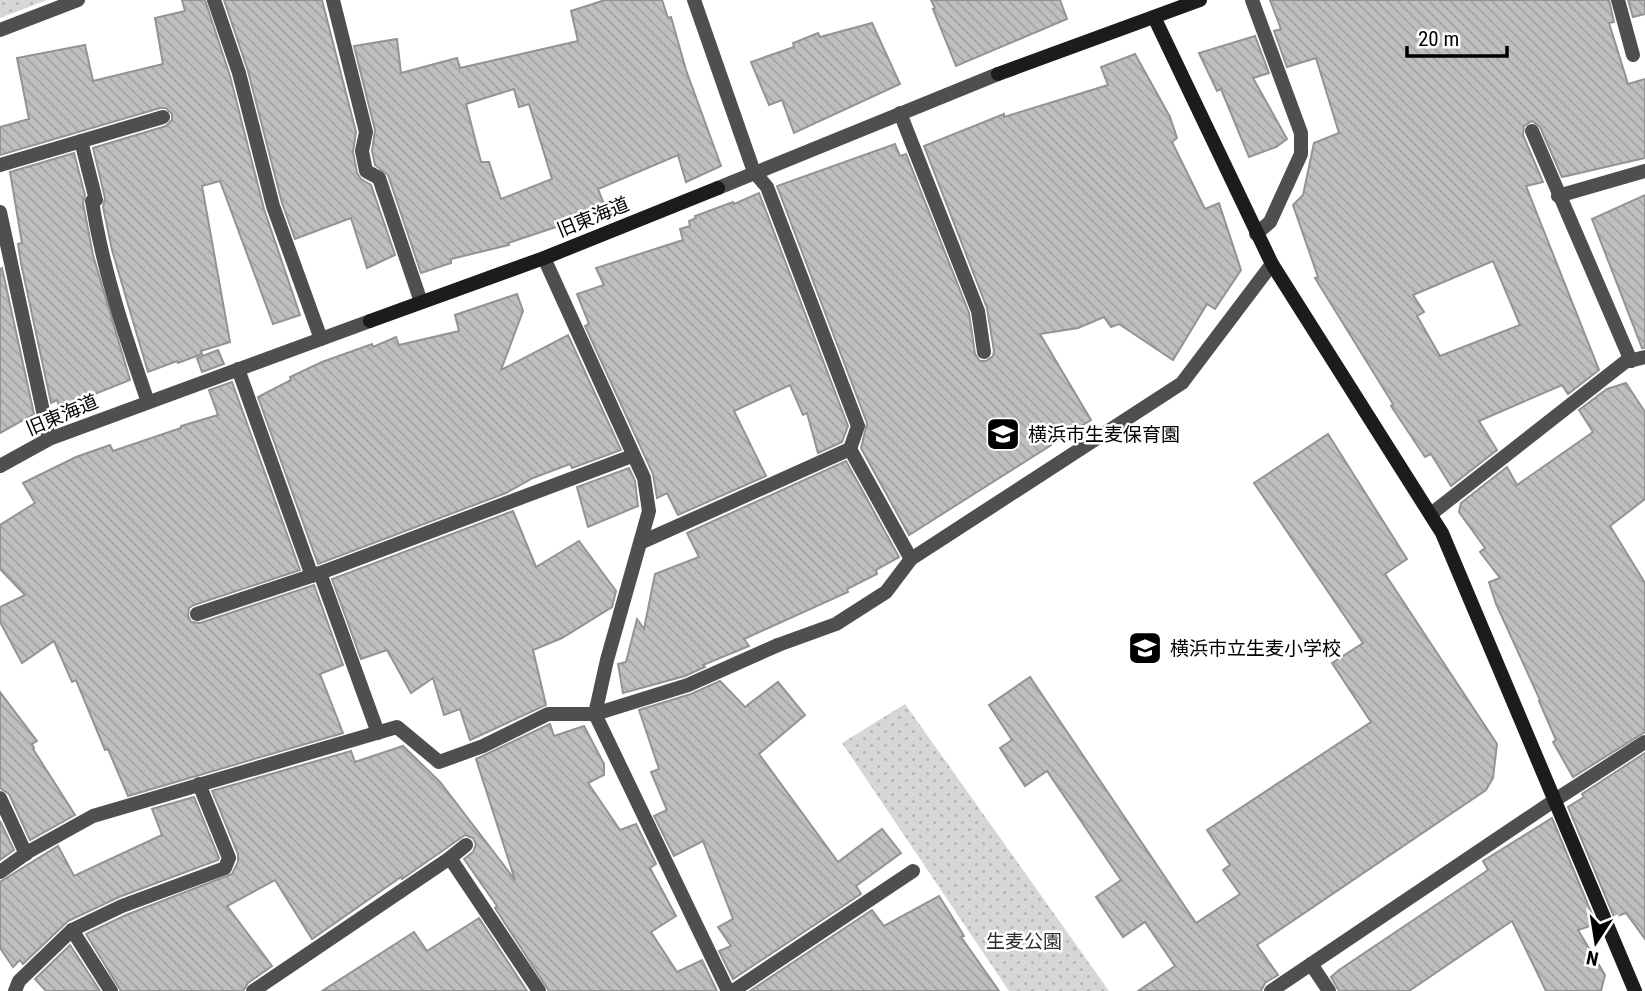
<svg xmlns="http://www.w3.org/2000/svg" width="1645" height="991" font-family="'Roboto Condensed','Noto Sans JP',sans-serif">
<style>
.park{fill:url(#park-dots)}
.building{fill:url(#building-back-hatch);stroke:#939393;stroke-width:2;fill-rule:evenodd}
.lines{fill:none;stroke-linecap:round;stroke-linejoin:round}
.lane{stroke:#4f4f4f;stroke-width:14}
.street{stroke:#4f4f4f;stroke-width:14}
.secondary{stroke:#1c1c1c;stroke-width:14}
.labels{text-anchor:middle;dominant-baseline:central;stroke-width:5;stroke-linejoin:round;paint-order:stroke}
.street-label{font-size:19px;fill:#000;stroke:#fff}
.poi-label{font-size:19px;fill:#000;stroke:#fff;text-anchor:start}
.park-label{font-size:19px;fill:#2d2d2d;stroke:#fff}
</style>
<defs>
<pattern id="park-dots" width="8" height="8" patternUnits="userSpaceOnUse" patternTransform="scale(1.75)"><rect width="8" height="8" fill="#d6d6d6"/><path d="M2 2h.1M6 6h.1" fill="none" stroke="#b6b6b6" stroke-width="1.8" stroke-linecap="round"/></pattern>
<pattern id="building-back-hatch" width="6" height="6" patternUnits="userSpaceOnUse" patternTransform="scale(1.75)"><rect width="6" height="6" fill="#bfbfbf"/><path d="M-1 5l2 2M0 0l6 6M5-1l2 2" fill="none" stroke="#a2a2a2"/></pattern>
</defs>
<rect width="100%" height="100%" fill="#fff"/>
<g class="park">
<polygon points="0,0 47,0 0,18"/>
<polygon points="905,704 1109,991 1009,991 842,743"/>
</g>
<g class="building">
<polygon points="182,0 205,0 230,76 264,209 300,315 273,324 220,181 202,186 230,342 201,351 202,354 178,363 177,361 148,372 112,250 103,207 105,198 93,148 166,126 172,120 172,114 166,108 160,108 0,155 0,127 29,119 17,58 85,45 93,81 163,64 155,18 185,11"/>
<polygon points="224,0 322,0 356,132 353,152 357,173 361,179 371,185 395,255 367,268 351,218 295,239 282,203 248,71"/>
<path d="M605 0H662L668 18 671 17 686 70 721 166 686 182 678 155 598 189 604 204 576 213 577 220 508 243 509 245 451 259V263L421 273 388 175 375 165 372 151 375 130 354 46 397 39 401 73 457 58 460 68 578 41 571 11ZM514 89 519 107 529 104 552 179 501 199 489 162H481L466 104Z"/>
<polygon points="931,0 1060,0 1067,19 956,66 933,9 935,8"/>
<path d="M1270 0H1609L1614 22 1609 23 1628 84 1645 79V158L1562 177 1540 127 1532 121 1524 126 1523 135 1543 182 1526 186 1599 370 1568 394 1562 385 1479 421 1497 450 1451 486 1431 454 1425 457 1391 406 1393 404 1315 278 1318 277 1293 205 1303 195 1314 143 1339 133 1316 58 1287 67 1274 31 1281 29ZM1493 261 1520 325 1440 356 1417 316 1424 312 1413 295Z"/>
<polygon points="1628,0 1645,0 1645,14 1633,17"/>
<polygon points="872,23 900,84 794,133 782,100 769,105 751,62 794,47 793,43 818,33 820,37"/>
<polygon points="1255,36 1269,73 1253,78 1287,139 1276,147 1249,157 1221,89 1217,91 1199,53"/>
<polygon points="1135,54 1170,117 1177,138 1172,142 1205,209 1219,203 1241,270 1215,309 1207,304 1173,360 1119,324 1111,327 1104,317 1078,328 1040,334 1091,420 909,535 861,448 867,423 777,186 895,144 900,156 906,154 969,313 975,354 980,361 986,361 993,356 994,351 987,308 924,146 1004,114 1004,117 1108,85 1101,67"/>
<polygon points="74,153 85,195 83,203 93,255 130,380 60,408 57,400 51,403 21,263 18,244 22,243 10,172"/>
<polygon points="759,193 848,426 842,442 818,453 807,413 803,415 790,385 734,411 766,476 678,515 667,493 657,498 653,474 585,326 589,324 577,294 604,285 596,268 683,240 680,229 690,226 689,221 696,218 695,216 733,202 734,204"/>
<polygon points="1645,195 1645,348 1642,348 1592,219"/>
<polygon points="2,268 34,414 0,433 0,269"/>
<polygon points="517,294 523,311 501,370 568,335 621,450 572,468 570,464 533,478 506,493 318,564 258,397 291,380 290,377 322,362 372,344 373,347 396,337 399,345 459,331 455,315"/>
<polygon points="218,350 224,364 202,372 197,358"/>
<polygon points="232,382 300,570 194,605 189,608 188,616 191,622 200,623 314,585 343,665 320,674 343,733 128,796 108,749 105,750 76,680 72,682 54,641 22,663 0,622 0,607 25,595 0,569 0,525 35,503 23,483 76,457 110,445 113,451 181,428 181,426 218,415 209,390"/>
<polygon points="1626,383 1645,412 1645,499 1610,526 1645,583 1645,732 1573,777 1553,742 1556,740 1539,701 1540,700 1496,604 1489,582 1500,578 1480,552 1485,548 1459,512 1461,503 1507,467 1517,485 1593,432 1579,410 1607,389"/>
<polygon points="1328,434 1407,559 1385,574 1497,744 1493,778 1486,790 1257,945 1278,975 1265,983 1261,991 1138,991 1175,966 1145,922 1123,937 1096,897 1121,880 1047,771 1025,786 1000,748 1012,740 989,705 1030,677 1196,923 1240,894 1223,870 1230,865 1207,830 1371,722 1332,663 1363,643 1254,483"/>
<polygon points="846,461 899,557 876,570 877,574 847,589 848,592 744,639 749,646 703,665 705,667 685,676 623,693 618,664 626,662 637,619 644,629 655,574 699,557 687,533"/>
<polygon points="629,468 635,481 638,506 588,527 577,487"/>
<polygon points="513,511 536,567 579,541 616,591 612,607 562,638 533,650 546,705 470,740 460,709 444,715 433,678 411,693 387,650 361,659 332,579"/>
<polygon points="720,681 745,707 778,682 805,715 759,754 838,862 882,829 901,853 856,886 861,894 733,979 719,951 731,946 718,927 733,919 703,841 674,856 654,816 667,810 651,772 659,769 639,710 691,694"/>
<polygon points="0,692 37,741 32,744 34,748 33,749 75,815 30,840 9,794 0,788"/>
<polygon points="550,724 554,736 584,726 604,764 604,775 588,783 620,830 636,824 656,864 650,868 676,916 651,932 677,972 702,960 717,991 549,991 495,908 497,906 464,859 473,852 476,844 473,838 465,835 402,879 401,877 312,939 275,880 227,906 272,966 248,983 243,991 121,991 86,934 126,915 232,874 238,862 238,854 212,791 351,751 355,762 403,746 440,782 515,880 476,759"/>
<polygon points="1645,753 1645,939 1626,913 1614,917 1568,807 1584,797 1582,794"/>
<polygon points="194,797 219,858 218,860 119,897 68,921 23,964 20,960 13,967 0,948 0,882 58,846 74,876 162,835 152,809"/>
<polygon points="1552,818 1596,924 1578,930 1605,975 1601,991 1546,991 1512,921 1409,991 1339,991 1331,977 1339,970 1488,870 1483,861"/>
<polygon points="0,821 14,850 0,860"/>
<polygon points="939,896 964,936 961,937 999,991 750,991 872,910 884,926"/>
<polygon points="479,918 527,991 322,991 414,932 427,951"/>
<polygon points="70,945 100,991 46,991 35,979"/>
</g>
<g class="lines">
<g class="lane">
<polyline points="333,0 366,132 362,151 366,171 379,178 421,302"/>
<polyline points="1252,0 1301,133 1301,154 1270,222 1256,234"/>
<polyline points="1618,0 1633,55"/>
<polyline points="900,113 978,311 984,352"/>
<polyline points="1532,131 1631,361"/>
<path d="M81 141 96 200 92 201C103 271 125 336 148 402"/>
<polyline points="0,165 163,117"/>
<polyline points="1558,196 1645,171"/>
<polyline points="238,369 312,576"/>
<polyline points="850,449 911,559"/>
<polyline points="1431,514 1625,362 1645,357"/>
<polyline points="642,542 850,449 858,426 767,187 754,172"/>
<polyline points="320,573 378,733"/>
<polyline points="197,614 320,573 632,456"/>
<polyline points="0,798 26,854"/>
<polyline points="1555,800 1645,742"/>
<polyline points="450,858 539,991"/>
<polyline points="0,872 28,852 93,816 397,727 439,762 483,746 548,714 595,714 688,685 778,645"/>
<polyline points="72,930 111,991"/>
<polyline points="1311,964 1329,991"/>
<polyline points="15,991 19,981 72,930 122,906 225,868 229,858 199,784"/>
<polyline points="253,991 450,858 466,845"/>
</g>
<g class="street">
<polyline points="214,0 239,73 273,206 321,339"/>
<polyline points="694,0 754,172"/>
<polyline points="0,30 78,0"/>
<polyline points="718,188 998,74"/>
<polyline points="0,212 49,439"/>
<polyline points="544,258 644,478 649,511 607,660 595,714 728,991"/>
<polyline points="0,466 49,439 370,321"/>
<polyline points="778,645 836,624 886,592 911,559 1182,383 1272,264"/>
<polyline points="733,991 913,871"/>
<polyline points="1271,991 1555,800"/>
</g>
<g class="secondary">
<polyline points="1154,17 1272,264 1442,533 1635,991"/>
<polyline points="998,74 1200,0"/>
<polyline points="370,321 544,258 718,188"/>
</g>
</g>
<defs>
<g id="school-square" transform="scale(1.75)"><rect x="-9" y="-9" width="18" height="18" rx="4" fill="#000" stroke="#fff"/><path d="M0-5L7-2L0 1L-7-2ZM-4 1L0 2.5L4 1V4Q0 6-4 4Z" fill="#fff"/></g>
</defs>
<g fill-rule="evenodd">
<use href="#school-square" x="1003" y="434"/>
<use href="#school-square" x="1145" y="648"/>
</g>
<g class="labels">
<g class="street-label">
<text transform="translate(593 217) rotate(-22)">旧東海道</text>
<text transform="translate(62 415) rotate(-23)">旧東海道</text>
</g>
<g class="poi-label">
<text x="1028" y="434">横浜市生麦保育園</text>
<text x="1170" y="648">横浜市立生麦小学校</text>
</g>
<g class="park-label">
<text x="1024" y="941">生麦公園</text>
</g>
</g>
<g transform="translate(1596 942) rotate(192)" stroke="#ffffff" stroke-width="5" paint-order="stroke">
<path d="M0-5L12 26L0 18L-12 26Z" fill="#000000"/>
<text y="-10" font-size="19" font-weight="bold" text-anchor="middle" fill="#000000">N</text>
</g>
<path d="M1407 46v10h100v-10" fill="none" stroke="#000000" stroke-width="3.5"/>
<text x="1418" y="46" font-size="21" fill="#000000" stroke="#ffffff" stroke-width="5" paint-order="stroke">20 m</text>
</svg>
